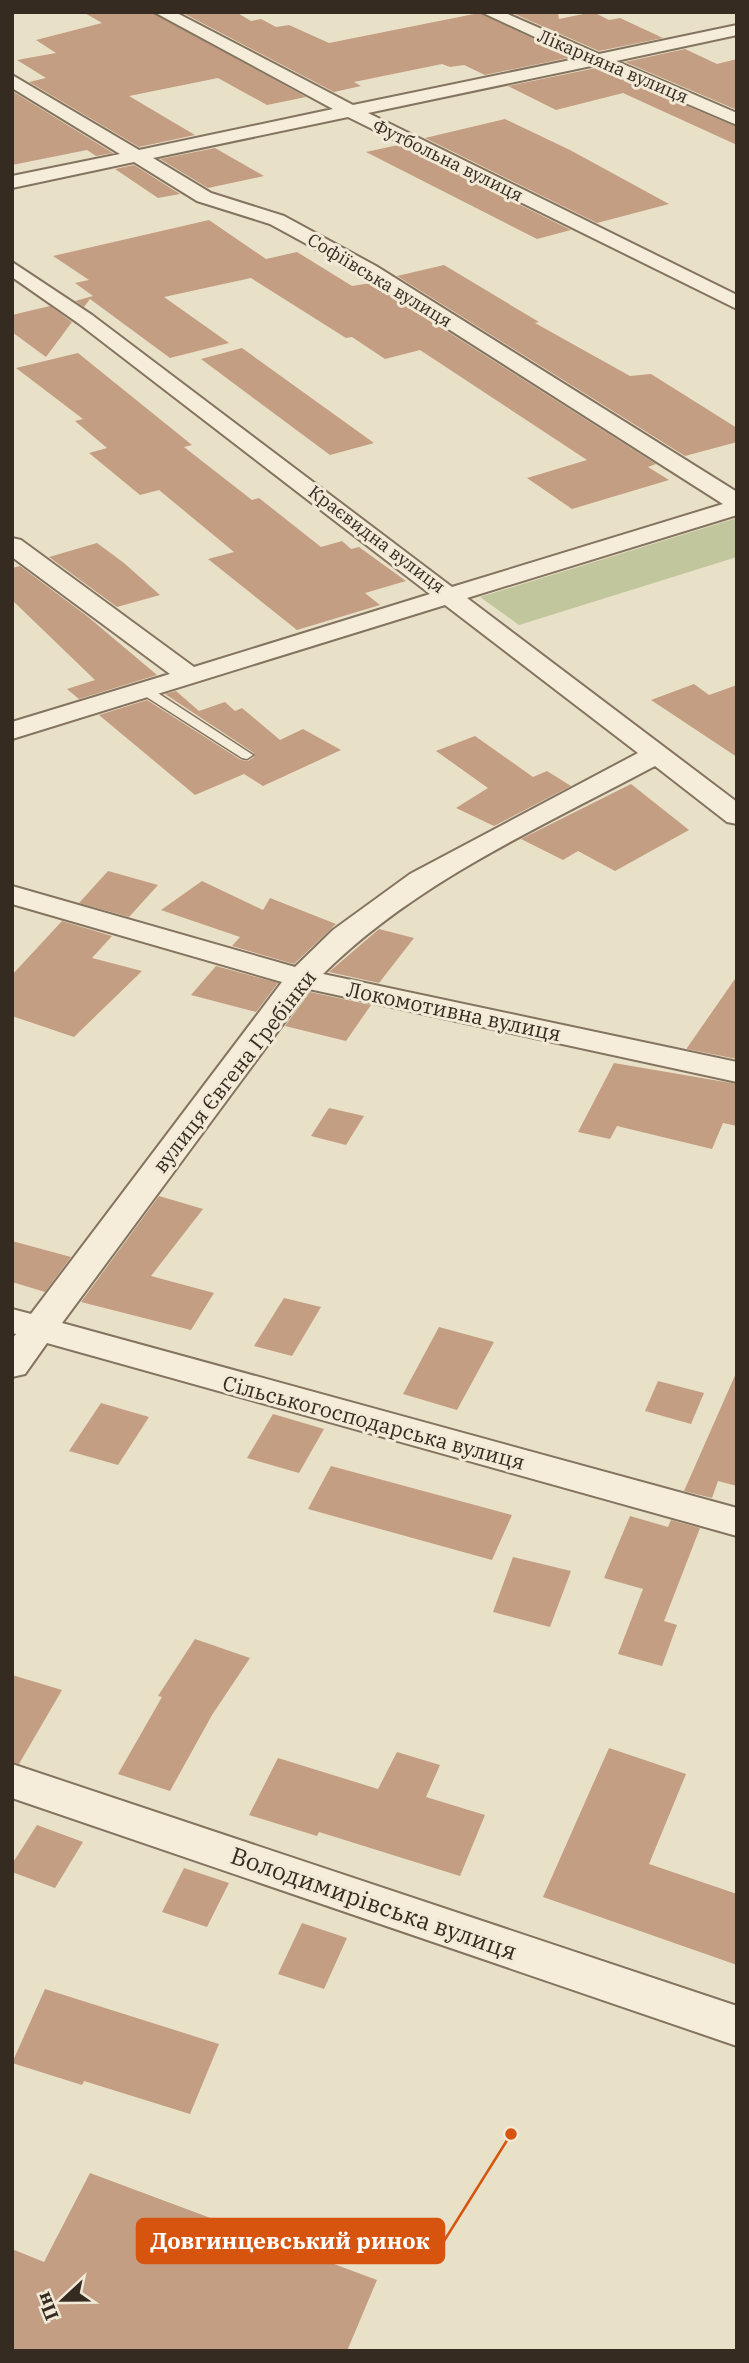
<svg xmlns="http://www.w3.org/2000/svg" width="749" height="2363" font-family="'IBM Plex Serif',serif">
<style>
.green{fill:#c1c69d}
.building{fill:#c39e82}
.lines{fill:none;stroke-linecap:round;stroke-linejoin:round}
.service-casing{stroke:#83735f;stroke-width:3}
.minor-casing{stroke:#83735f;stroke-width:4}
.service{fill:#f5edda;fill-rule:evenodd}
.minor{fill:#f5edda;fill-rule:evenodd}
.labels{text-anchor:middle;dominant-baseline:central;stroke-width:6;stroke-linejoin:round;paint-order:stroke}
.far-street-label{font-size:18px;fill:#352b21;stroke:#f2ead7}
.street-label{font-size:21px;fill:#352b21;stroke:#f2ead7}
.near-street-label{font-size:24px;fill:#352b21;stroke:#f2ead7}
.leader{fill:none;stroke:#d6540e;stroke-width:2.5}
.callout-dot{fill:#d6540e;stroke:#f2ead7;stroke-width:2.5}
.callout{fill:#d6540e;stroke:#d6540e;stroke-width:2.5}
.callout-label{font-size:23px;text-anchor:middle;font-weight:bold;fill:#fff}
</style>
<rect width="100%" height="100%" fill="#e9e0c8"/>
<polygon class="green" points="737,518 737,557 519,625 480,597"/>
<g class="building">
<polygon points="83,12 151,12 306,97 267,105 218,78 129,96 195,135 139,147 29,82 46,78 17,60 56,53 36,40 102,23"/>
<polygon points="181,12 236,12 251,21 261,19 276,27 289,25 329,43 479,13 572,57 485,75 464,65 450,67 442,64 354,82 361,86 334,92"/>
<polygon points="510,12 558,12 559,19 593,12 609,20 620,18 663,38 599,51"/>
<polygon points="685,49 717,64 737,59 737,110 625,62"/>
<polygon points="596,68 737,127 737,145 623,93 556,110 508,86"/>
<polygon points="12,91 113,153 96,156 87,150 12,165"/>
<polygon points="505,119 570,150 669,204 597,223 425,138"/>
<polygon points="398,145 571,230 537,239 366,152"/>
<polygon points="215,148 264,176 208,188 160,159"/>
<polygon points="134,165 180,194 158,198 115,169"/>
<polygon points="209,220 266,259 297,252 352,286 371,283 656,464 648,467 669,480 572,509 527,478 587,460 420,350 385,359 352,337 346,338 251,278 164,297 229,343 170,358 90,299 84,307 75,301 93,296 75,283 89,280 53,256"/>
<polygon points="444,265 539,322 535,323 630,376 651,374 737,428 737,442 685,456 397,276"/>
<polygon points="50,306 72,322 46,357 12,332 12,315"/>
<polygon points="242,348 374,443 330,455 201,359"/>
<polygon points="78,353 192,445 184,447 252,500 259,498 321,547 342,541 351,549 359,547 406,581 365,593 380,605 297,630 208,559 234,552 159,490 140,495 89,453 107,448 75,421 83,419 16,368"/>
<polygon points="97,543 124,563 160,595 117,607 49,557"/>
<polygon points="20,566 87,616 157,675 79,699 67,689 95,680 12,600 12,568"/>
<polygon points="694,684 709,695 737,685 737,757 651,700"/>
<polygon points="176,691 199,711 225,702 235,711 242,708 280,740 303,729 341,750 263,786 244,774 195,795 99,715 147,700 241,760 248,761 254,757 254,753 165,694"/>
<polygon points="475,736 533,777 547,771 571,786 494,826 456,808 488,788 436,751"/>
<polygon points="631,784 689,830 615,871 578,851 563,860 521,839"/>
<polygon points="108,871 158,885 129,917 79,903"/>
<polygon points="202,881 263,910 270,898 336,924 294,964 232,946 240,937 161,910"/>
<polygon points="62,921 112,936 92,958 142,971 74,1037 12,1016 12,975"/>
<polygon points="379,929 414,938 379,983 329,972"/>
<polygon points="216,966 278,983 256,1012 191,995"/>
<polygon points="737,976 737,1059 687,1049 687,1048"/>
<polygon points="310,992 371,1005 346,1041 285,1026"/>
<polygon points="614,1063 737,1084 737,1126 723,1123 712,1149 617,1126 610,1139 578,1132"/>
<polygon points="329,1108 364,1116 346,1145 311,1136"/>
<polygon points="159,1196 203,1209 151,1276 214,1293 191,1330 81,1302"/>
<polygon points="12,1241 71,1257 45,1292 12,1282"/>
<polygon points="284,1298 321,1307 292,1356 254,1346"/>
<polygon points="439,1327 494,1342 457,1410 403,1394"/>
<polygon points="737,1371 737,1486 718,1481 712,1498 684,1491"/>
<polygon points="658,1381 704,1393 691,1424 645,1411"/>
<polygon points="101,1403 149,1417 118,1465 69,1451"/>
<polygon points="273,1414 324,1429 299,1473 247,1458"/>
<polygon points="331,1466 512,1515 492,1560 308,1509"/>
<polygon points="630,1516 668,1527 671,1520 700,1528 664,1621 677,1625 662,1666 618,1654 643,1589 604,1578"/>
<polygon points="513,1557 571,1571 550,1627 493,1612"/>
<polygon points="195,1639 250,1658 212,1715 170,1791 118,1774 162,1697 158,1696"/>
<polygon points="12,1675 62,1690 19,1764 12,1762"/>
<polygon points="609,1748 686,1774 649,1864 737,1894 737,1965 543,1897"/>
<polygon points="397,1752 440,1765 426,1797 485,1815 460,1876 319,1832 317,1836 249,1815 278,1758 378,1789"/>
<polygon points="37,1825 83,1842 55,1888 12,1872 12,1864"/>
<polygon points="184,1868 229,1883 207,1927 162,1912"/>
<polygon points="302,1923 347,1938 324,1989 278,1974"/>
<polygon points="45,1989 219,2044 190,2114 84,2081 82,2085 12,2063"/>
<polygon points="90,2173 377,2280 347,2351 12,2351 12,2249 44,2262"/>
</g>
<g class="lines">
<g class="service-casing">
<polygon id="service" points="146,687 150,688 253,755 247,759 242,758 142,694 142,688"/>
</g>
<g class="minor-casing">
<g id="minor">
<path d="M154 12H175L353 105 580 58 481 12H503L599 54 737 25V35L616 61 737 113V125L596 65 368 113 737 295V309L348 117 153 158 211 193 284 216 376 266 737 492V515L467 598 737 802V824L727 822 655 766C539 828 417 881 323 974L737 1062V1082L309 989 62 1323 737 1508V1536L47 1343 25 1374 12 1377V1339L16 1334 12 1333V1309L31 1314 282 982 12 904V886L295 967 333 930 410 874 638 753 445 605 12 739V722L170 674 12 557V538L21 540 194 667 430 594 78 323 12 277V262L92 315 452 587 723 504 362 274 270 224 197 201 134 162 12 188V176L120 154 12 88V75L139 150 333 109Z"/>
<polygon points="12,1764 737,2006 737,2046 12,1798"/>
</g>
</g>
<use href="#service" class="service"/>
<use href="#minor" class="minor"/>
</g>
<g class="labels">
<g class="far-street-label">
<text transform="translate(613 66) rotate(23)">Лікарняна вулиця</text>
<text transform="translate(448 160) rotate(26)">Футбольна вулиця</text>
<text transform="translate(380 280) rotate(31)">Софіївська вулиця</text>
<text transform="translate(377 539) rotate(37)">Краєвидна вулиця</text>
</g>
<g class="street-label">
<text transform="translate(454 1011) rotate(12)">Локомотивна вулиця</text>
<text transform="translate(234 1071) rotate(-52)">вулиця Євгена Гребінки</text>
<text transform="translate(374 1422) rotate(15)">Сільськогосподарська вулиця</text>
</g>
<g class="near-street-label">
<text transform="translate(374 1903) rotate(19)">Володимирівська вулиця</text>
</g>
</g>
<path class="leader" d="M511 2134L444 2241"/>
<circle class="callout-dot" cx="511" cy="2134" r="7"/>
<rect class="callout" x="137" y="2219" width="307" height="44" rx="7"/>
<g class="callout-label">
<text x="290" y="2249">Довгинцевський ринок</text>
</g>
<rect width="749" height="2363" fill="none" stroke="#352b21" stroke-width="28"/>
<g transform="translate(63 2300) rotate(248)" stroke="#f2ead7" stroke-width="5" paint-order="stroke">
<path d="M0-5L12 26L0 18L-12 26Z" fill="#352b21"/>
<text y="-10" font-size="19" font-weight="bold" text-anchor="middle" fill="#352b21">Пн</text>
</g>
</svg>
